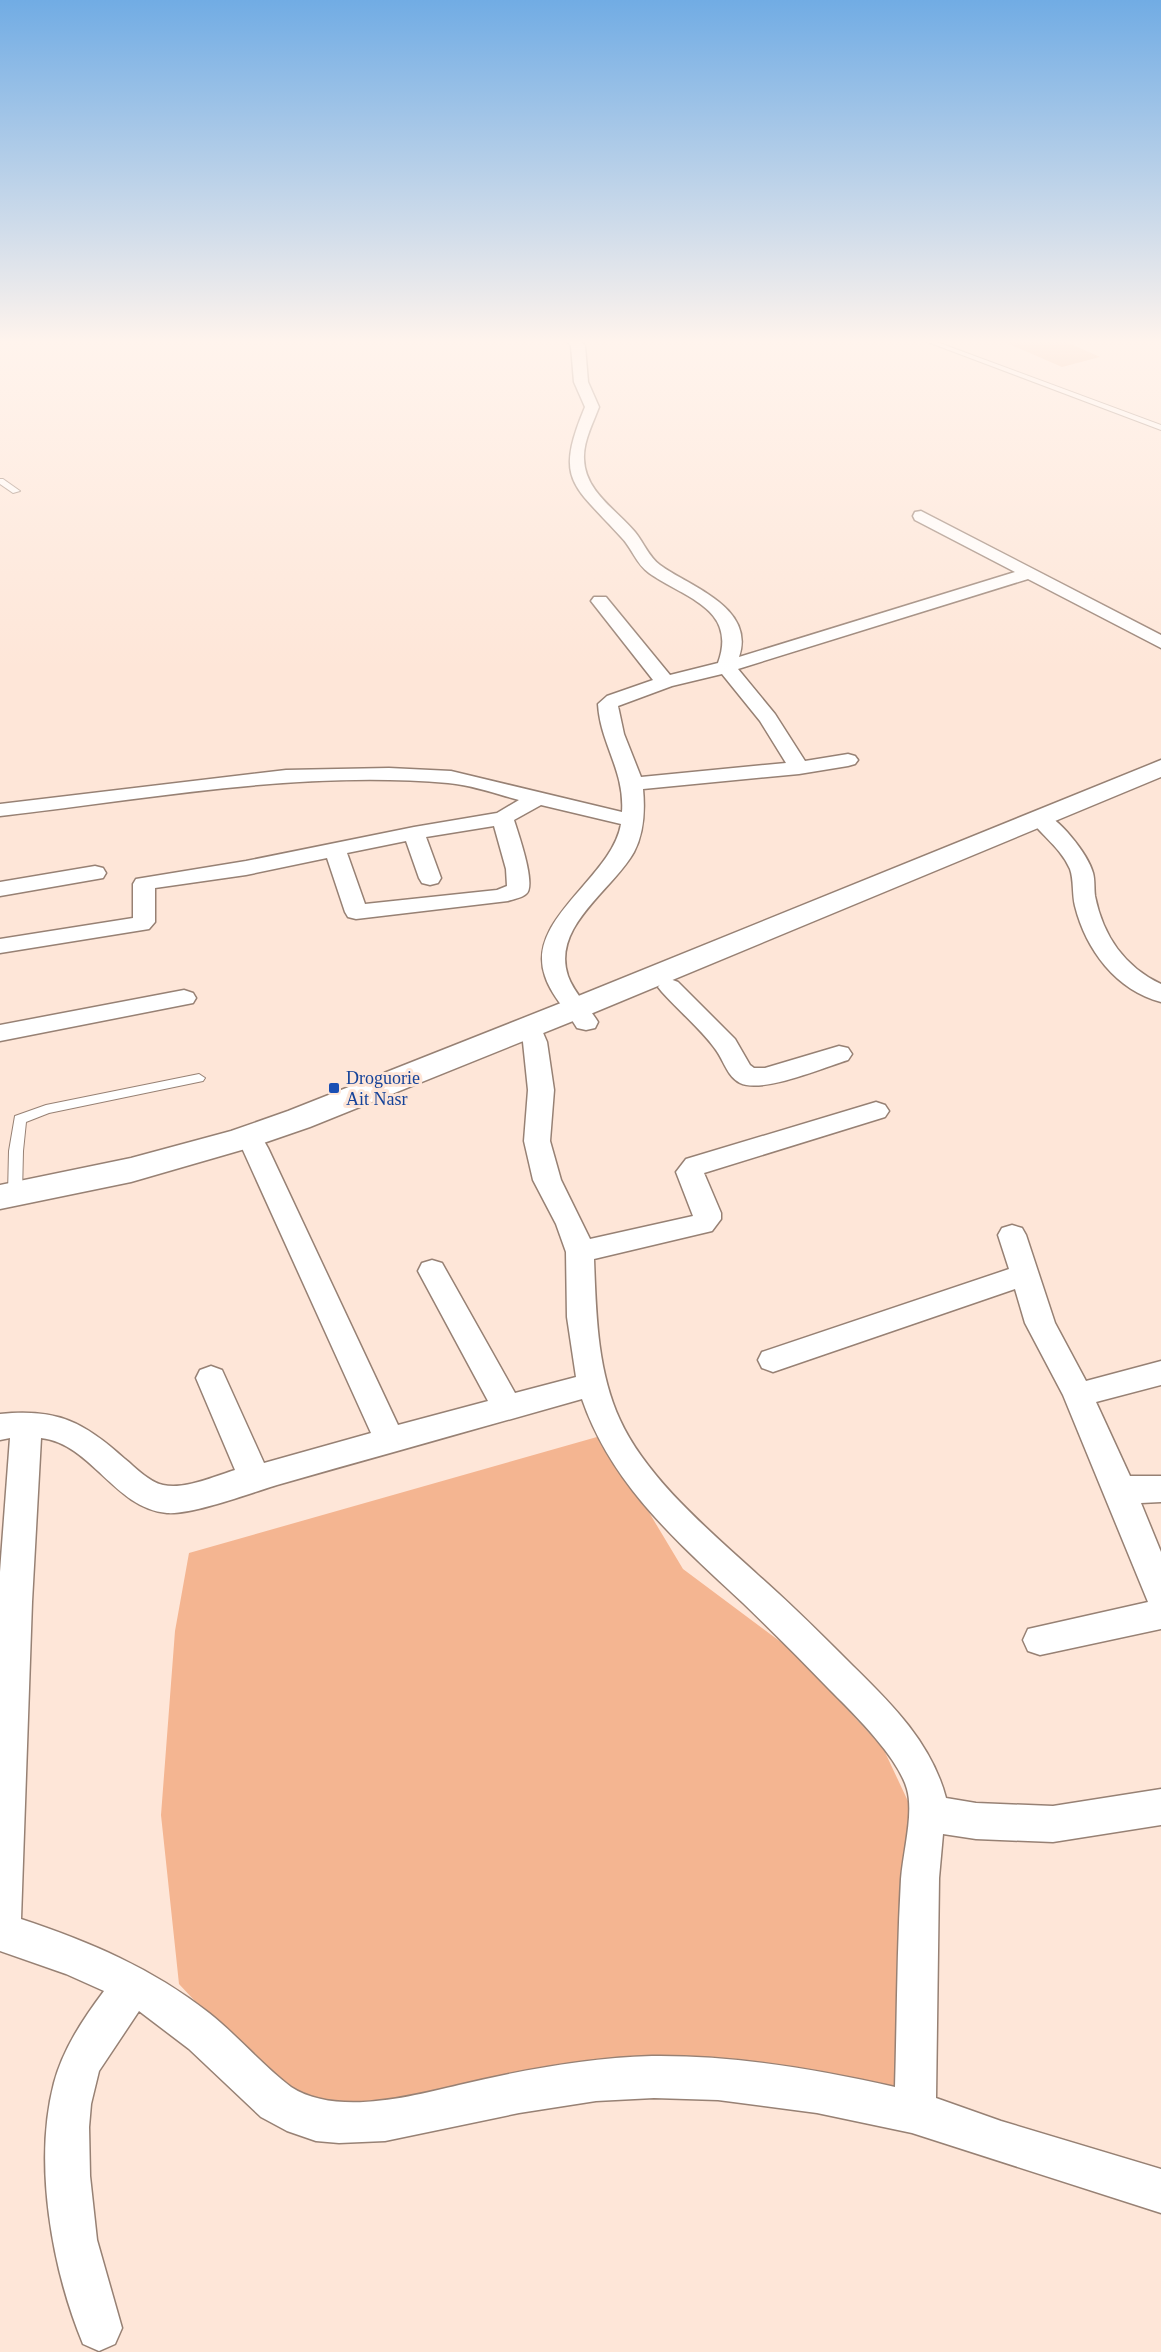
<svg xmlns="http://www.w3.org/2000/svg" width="1161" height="2352" font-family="'Times New Roman',serif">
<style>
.green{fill:#f4b591}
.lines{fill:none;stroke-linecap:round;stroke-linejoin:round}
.service-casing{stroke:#978174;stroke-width:2}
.minor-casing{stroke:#978174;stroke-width:3}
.secondary-casing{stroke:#978174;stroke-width:3}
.service{fill:#fff;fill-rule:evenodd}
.minor{fill:#fff;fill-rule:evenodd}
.secondary{fill:#fff;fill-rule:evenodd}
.transit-dot{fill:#1a4fb4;stroke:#fee6d8;stroke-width:2}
.labels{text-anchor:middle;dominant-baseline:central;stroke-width:6;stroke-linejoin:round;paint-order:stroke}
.transit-label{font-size:18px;fill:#164399;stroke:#fee6d8;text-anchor:start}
</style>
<rect width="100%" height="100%" fill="#fee6d8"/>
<g class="green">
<polygon points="1002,341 1064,341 1100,357 1062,367"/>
<polygon points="611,1433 650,1514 683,1569 793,1651 883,1748 922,1831 907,2093 678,2060 312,2126 179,1984 161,1815 175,1631 189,1553"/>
</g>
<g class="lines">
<g class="service-casing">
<g id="service">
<polygon points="925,341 934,341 1161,425 1161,430"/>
<polygon points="0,479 3,479 20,491 13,493 0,484"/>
<polygon points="199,1074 205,1078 203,1081 49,1113 26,1122 23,1151 22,1194 20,1197 10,1197 8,1194 9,1151 15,1116 46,1105"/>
</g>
</g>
<g class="minor-casing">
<g id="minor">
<path d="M567 341H581L585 346 588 382 599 407C593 423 583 442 584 459 585 492 617 510 635 532 644 543 649 557 660 565 690 587 756 607 739 657L1015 572 915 520 913 516 915 512 921 511 1161 635V648L1028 579 738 669 775 714 805 761 848 754 855 756 858 760 855 764 848 766 799 774 643 789C645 810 644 833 634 852 613 890 551 926 568 976 574 993 589 1007 598 1022L595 1028 586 1030 577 1028C567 1011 551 995 545 976 525 919 612 878 621 824L541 805 514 820C518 833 537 886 526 894 522 898 513 899 508 901L356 919 348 917 345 912 327 858 246 875 155 888V922L149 929 0 953V939L133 918V884L136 879 246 861 414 827 497 813 519 800C496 794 472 785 448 783 299 770 148 799 0 816V804L286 770 389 768 451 771 622 812C625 771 600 743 598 704L607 696 653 680 591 601 594 597H606L670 675 718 663C738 608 684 598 649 573 636 564 632 548 621 537 573 484 554 481 585 407L574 382 571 346ZM722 674 760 721 786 763 641 777 624 734 618 706 672 686ZM494 826 506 869 507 886 497 890 365 904 347 853 406 841 419 878 422 883 430 885 438 883 441 878 426 837Z"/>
<path d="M1040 812C1058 816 1088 854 1093 873 1095 880 1094 888 1095 896 1103 936 1125 967 1161 984V1002C1116 990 1086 950 1075 906 1072 894 1074 880 1070 869 1061 848 1042 836 1029 818L1032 813Z"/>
<polygon points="95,866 103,868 106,873 103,878 0,896 0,882"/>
<path d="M670 979 678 982 735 1039 750 1065 754 1068H765L839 1046 848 1048 852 1054 848 1060C825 1067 762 1094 740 1083 727 1076 724 1061 716 1050 701 1029 679 1011 662 992L658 987 662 982Z"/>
<polygon points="184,990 193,993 196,998 193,1003 0,1041 0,1025"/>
<path d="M529 1019 538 1021 547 1042 554 1090 550 1141 561 1180 590 1239 693 1216 676 1172 686 1159 876 1102 885 1105 889 1111 885 1117 704 1173 721 1213V1219L712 1231 594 1259C596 1313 597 1370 620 1420 647 1479 711 1532 758 1575 791 1604 822 1635 853 1666 892 1704 932 1744 946 1798L976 1803 1053 1806 1161 1789V1825L1053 1842 976 1839 943 1834 939 1878 936 2098 1001 2121 1161 2169V2213L912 2133 817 2113 718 2100 654 2098 596 2101 519 2113 385 2141 339 2143 316 2141 287 2131 261 2117 189 2049 139 2011 99 2071 91 2104 89 2127 90 2176 97 2240 122 2328 115 2344 99 2351 83 2344C52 2269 33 2163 54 2083 63 2049 83 2019 104 1991L66 1974 0 1951V1572L10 1438 0 1440V1414C57 1408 84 1422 125 1459 136 1468 149 1482 163 1485 185 1490 215 1476 235 1470L196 1378 200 1370 211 1366 222 1370 264 1463 371 1433 242 1148 246 1141 255 1139 264 1141 268 1148 398 1425 488 1401 418 1271 422 1263 432 1260 442 1263 515 1393 576 1377 567 1317 566 1252 556 1224 533 1180 524 1141 528 1090 523 1042 517 1027 520 1021ZM582 1399C612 1486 678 1542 743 1603 772 1631 801 1660 829 1689 853 1713 898 1757 907 1789 914 1814 903 1852 901 1879 897 1948 897 2018 895 2087 816 2069 733 2055 652 2056 586 2058 522 2070 459 2085 409 2097 336 2116 291 2087 262 2065 238 2036 209 2013 152 1968 90 1942 21 1919L32 1602 41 1438C92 1444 114 1508 167 1513 192 1515 251 1493 277 1485 379 1456 480 1428 582 1399Z"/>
<polygon points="1012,1225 1022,1228 1026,1235 1055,1323 1086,1381 1161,1361 1161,1385 1096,1402 1130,1476 1161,1476 1161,1502 1141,1503 1161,1552 1161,1629 1040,1655 1028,1651 1023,1640 1028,1629 1148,1602 1063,1395 1025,1323 1015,1289 773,1372 762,1368 758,1360 762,1352 1009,1269 998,1235 1002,1228"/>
</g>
</g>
<g class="secondary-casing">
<polygon id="secondary" points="1161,760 1161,777 588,1015 310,1127 252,1147 131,1182 0,1209 0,1185 131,1158 231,1131 288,1111 566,1001"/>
</g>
<use href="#service" class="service"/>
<use href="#minor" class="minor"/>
<use href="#secondary" class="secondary"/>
</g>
<linearGradient id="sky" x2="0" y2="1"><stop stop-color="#71ace4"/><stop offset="0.51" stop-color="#fff4ed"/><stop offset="1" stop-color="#fff4ed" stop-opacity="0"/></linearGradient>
<rect width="1161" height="670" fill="url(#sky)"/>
<rect class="transit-dot" x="328" y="1082" width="12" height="12" rx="3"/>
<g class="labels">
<g class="transit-label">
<text x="346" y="1078">Droguorie<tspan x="346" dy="21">Ait Nasr</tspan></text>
</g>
</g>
</svg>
